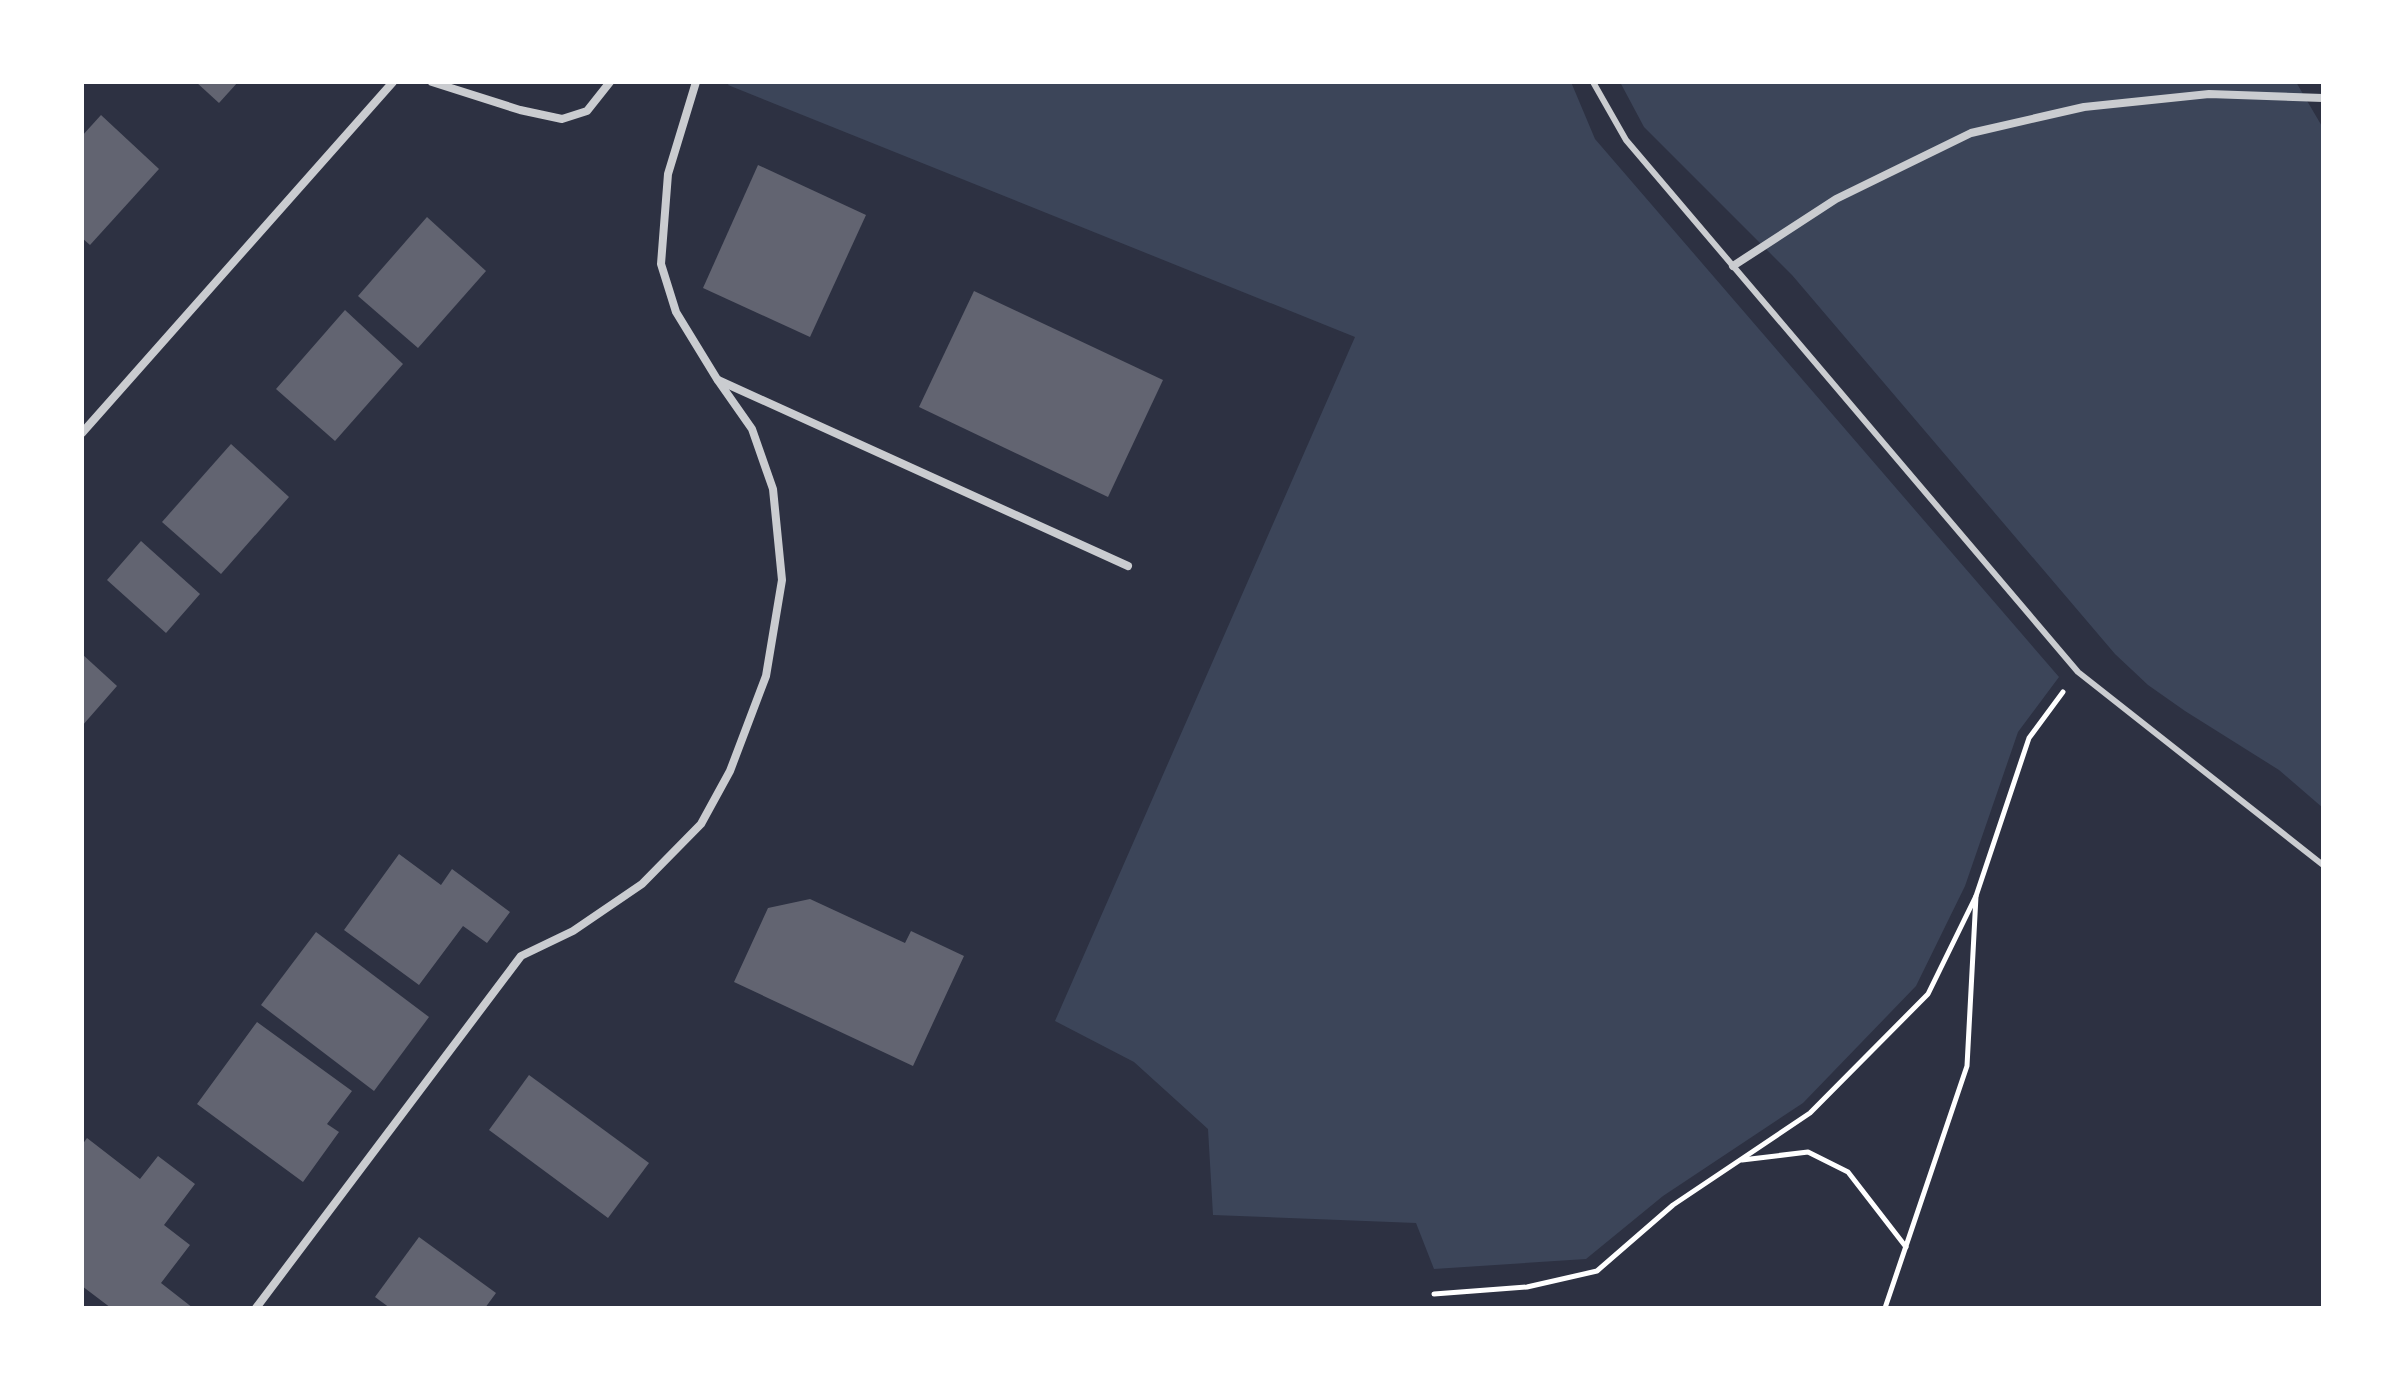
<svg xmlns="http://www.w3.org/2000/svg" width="2405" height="1390" font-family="Raleway,sans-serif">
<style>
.green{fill:#3c4559}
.building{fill:#626471}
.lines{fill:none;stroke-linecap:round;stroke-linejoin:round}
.path{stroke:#fff;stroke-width:5}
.service{stroke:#caccd0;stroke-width:6}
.minor{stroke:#caccd0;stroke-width:8}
</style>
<rect width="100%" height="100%" fill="#2d3142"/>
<g class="green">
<polygon points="730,82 1571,82 1595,139 2059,677 2018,732 1965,886 1916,986 1803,1103 1663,1196 1586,1259 1434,1269 1416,1223 1213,1215 1208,1129 1134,1062 1055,1021 1355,337 728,85"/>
<polygon points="1620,82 2296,82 2323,128 2323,808 2279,770 2185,711 2148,685 2115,654 1792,275 1644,127"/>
</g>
<g class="building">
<polygon points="196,82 238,82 219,103"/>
<polygon points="101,115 159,169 90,245 82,238 82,136"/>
<polygon points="758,165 866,215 810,337 703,288"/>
<polygon points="427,217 486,271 418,348 358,296"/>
<polygon points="974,291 1163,380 1108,497 919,407"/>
<polygon points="345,310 403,364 335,441 276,389"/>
<polygon points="231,444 289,497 221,574 162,522"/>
<polygon points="141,541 200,594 166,633 107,580"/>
<polygon points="82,654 117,686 82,726"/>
<polygon points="399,854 441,885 452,869 510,912 487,943 463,926 419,985 344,930"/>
<polygon points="810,899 905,943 911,931 964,956 913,1066 734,982 768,908"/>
<polygon points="316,932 429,1017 374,1091 261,1005"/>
<polygon points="257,1022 352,1091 327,1124 339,1132 303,1182 197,1104"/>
<polygon points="529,1075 649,1163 608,1218 489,1130"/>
<polygon points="87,1138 140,1179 158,1156 195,1184 164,1225 190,1245 161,1283 193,1308 111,1308 82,1286 82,1145"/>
<polygon points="419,1237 496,1293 485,1308 390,1308 375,1297"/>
</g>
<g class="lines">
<g class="path">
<polyline points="1742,1160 1808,1152 1848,1172 1906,1247"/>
<polyline points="1434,1294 1527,1287 1597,1271 1673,1205 1810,1113 1928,994 1976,896"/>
<polyline points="1885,1308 1967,1066 1976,896 2029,738 2063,692"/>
</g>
<polyline class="service" points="1593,82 1626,140 2078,672 2323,865"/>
<g class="minor">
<polyline points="432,82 520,110 562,119 587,111 610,82"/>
<polyline points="1733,266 1836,199 1971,133 2084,107 2209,94 2323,98"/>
<polyline points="718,380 1128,566"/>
<polyline points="82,433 393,82"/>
<polyline points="256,1308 521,956 573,931 642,884 701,824 730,771 766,676 782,580 773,489 752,429 717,379 676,312 661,264 668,174 696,82"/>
</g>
</g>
<rect width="2405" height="1390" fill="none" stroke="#ffffff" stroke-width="168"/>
</svg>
